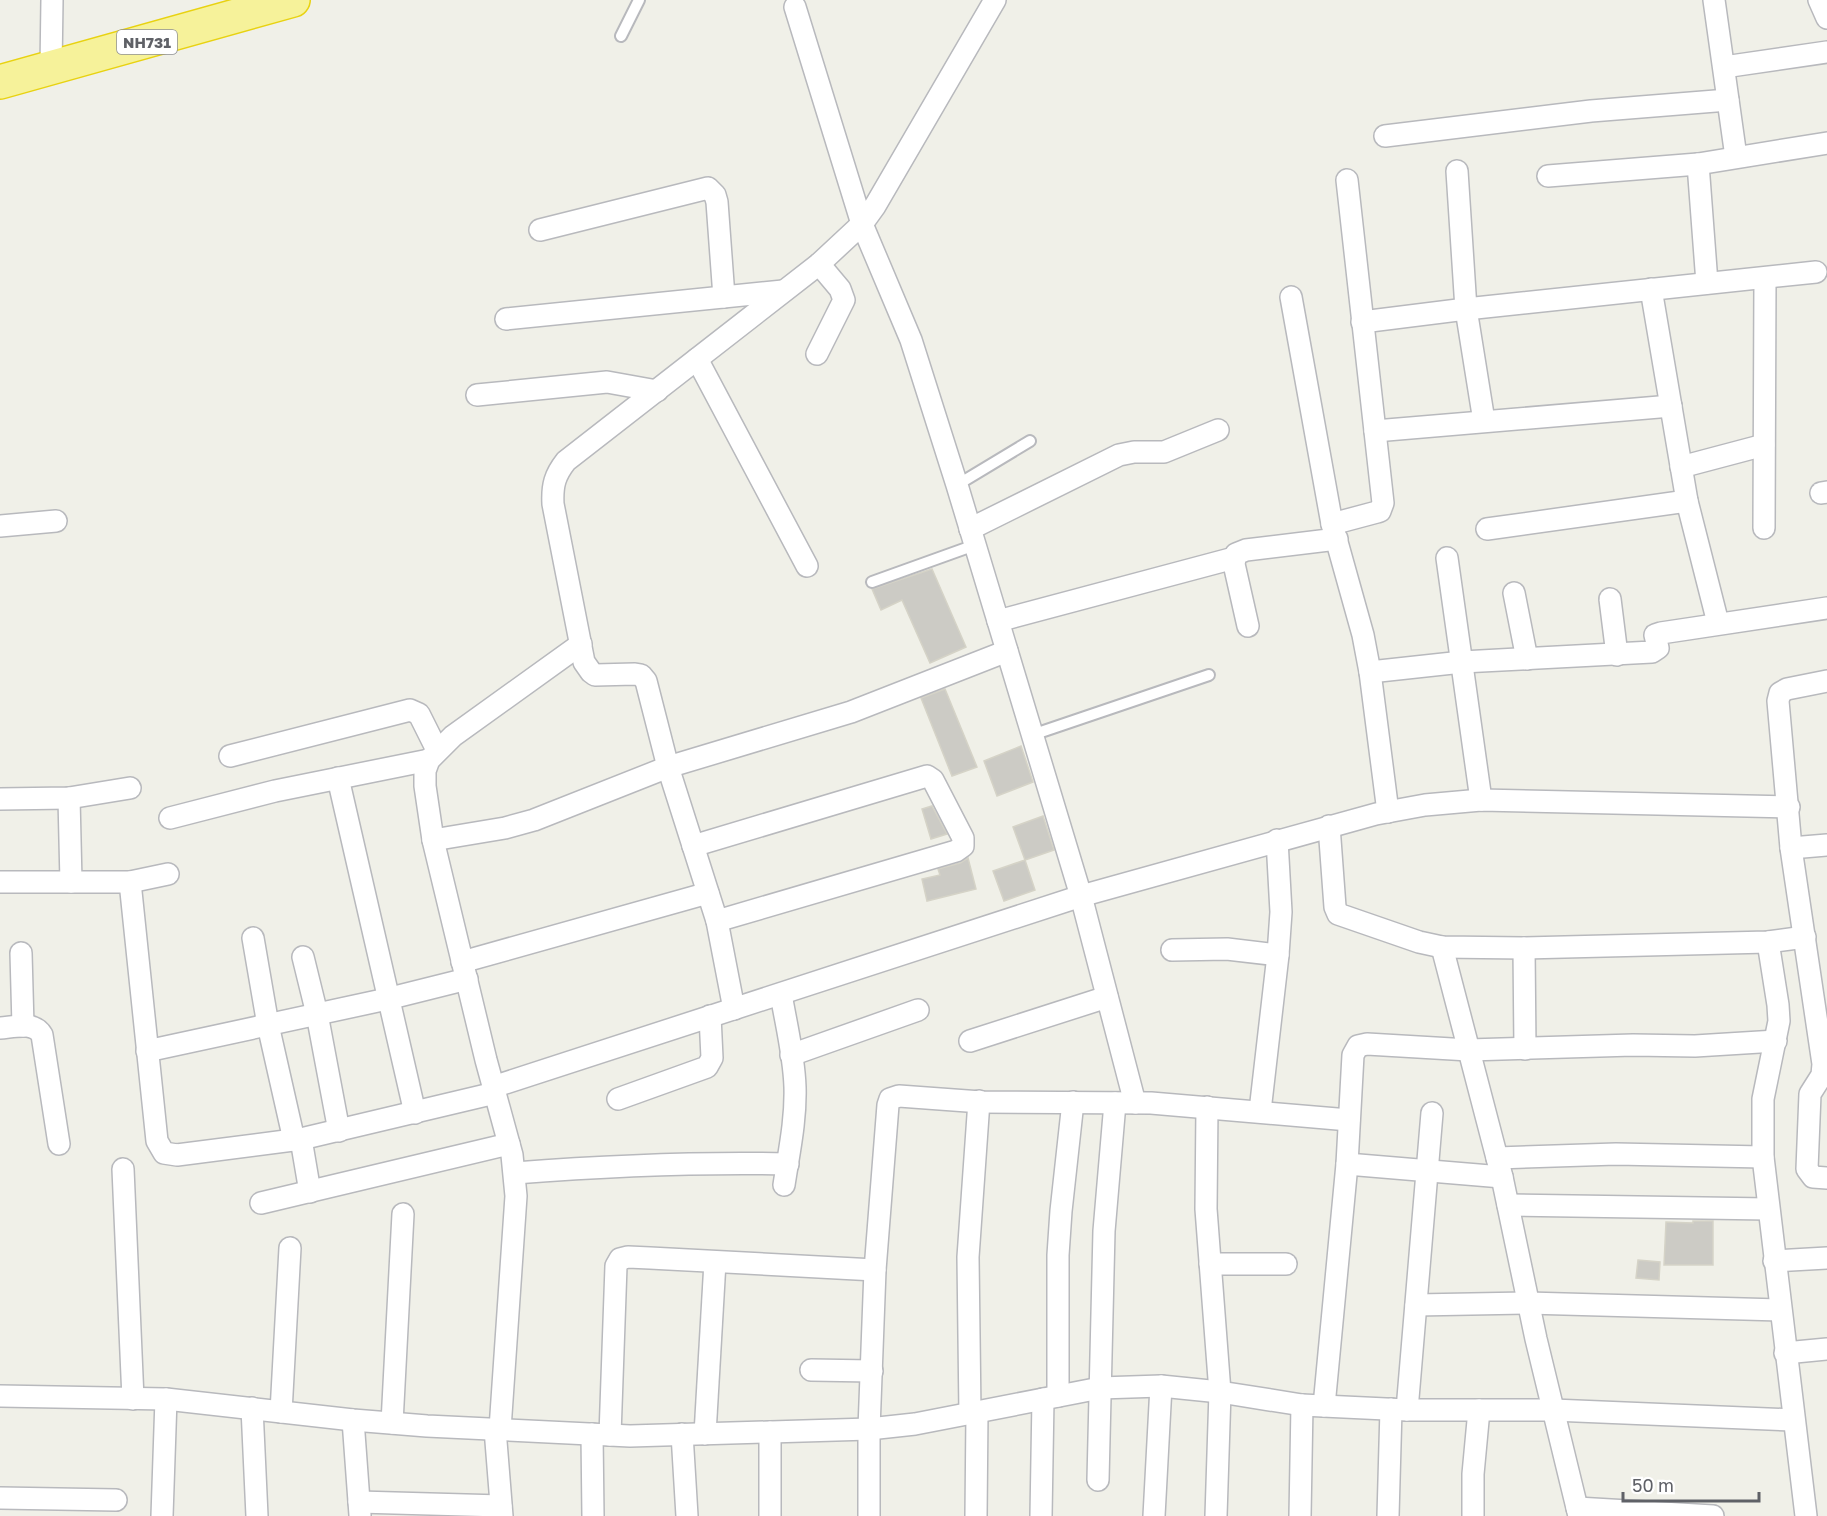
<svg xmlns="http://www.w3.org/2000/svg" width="1827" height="1516" font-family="'Golos Text',sans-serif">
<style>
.building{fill:#cccbc5;stroke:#d5d3c7;stroke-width:1.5}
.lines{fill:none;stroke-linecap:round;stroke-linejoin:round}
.lane-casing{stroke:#b8b9bd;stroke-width:14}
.street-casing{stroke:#b8b9bd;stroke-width:24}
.highway-casing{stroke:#e8d211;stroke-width:36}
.lane{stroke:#fff;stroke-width:10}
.street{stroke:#fff;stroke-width:21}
.highway{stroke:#f6f29a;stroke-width:33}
.labels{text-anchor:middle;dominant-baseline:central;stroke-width:4.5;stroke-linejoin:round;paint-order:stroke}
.shield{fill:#fff;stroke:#8f9095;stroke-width:1.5}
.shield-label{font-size:15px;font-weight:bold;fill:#5f6167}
</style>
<rect width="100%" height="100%" fill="#f0f0e8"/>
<g class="building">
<polygon points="932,569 966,647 930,663 902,600 881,610 872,589"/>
<polygon points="945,689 977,767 952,776 921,698"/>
<polygon points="1021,746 1033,782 997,796 984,761"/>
<polygon points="932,806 947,834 931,839 922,809"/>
<polygon points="1043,816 1054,850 1025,860 1013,827"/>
<polygon points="968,858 976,889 927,901 922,879 940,875 938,869 960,863"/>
<polygon points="1025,860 1035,890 1004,901 993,871"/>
<polygon points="1693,1221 1713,1221 1713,1265 1664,1265 1666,1222 1693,1223"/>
<polygon points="1638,1260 1660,1262 1659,1280 1636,1278"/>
</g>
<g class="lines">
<g class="lane-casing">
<g id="lane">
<polyline points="621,36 639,0"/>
<polyline points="957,485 1030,441"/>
<polyline points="872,582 975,545"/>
<polyline points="1032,735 1209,675"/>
</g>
</g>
<g class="street-casing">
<g id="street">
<polyline points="1714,0 1736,157"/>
<polyline points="1819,0 1827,18"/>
<polyline points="795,7 862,224 911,340 957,485 1081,896 1135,1103"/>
<polyline points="1724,67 1827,52"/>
<polyline points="51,68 52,0"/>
<polyline points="1385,136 1591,111 1728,100"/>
<polyline points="1698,164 1707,283"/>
<polyline points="1457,171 1466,309 1484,421"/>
<polyline points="1548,176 1698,164 1827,143"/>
<polyline points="540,230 708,188 715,195 717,202 724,297"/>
<polyline points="1651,289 1687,501 1718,623"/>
<polyline points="1291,297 1332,524 1363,635 1370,672 1388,812"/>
<polyline points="506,319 783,291"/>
<polyline points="1362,322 1466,309 1816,272"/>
<polyline points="817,354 844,300 840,289 819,264"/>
<polyline points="697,359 807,566"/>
<polyline points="477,395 607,382 657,391"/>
<polyline points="1375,431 1671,406"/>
<polyline points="1681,467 1764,445"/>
<polyline points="1821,493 1827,492"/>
<polyline points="1332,524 1377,512 1380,511 1383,503 1347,180"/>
<polyline points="0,526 56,521"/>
<polyline points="1764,528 1765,278"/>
<polyline points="970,529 1119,455 1134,452 1164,452 1218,430"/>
<polyline points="1487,529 1687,501"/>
<polyline points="1447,558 1481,800"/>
<polyline points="1514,593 1527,659"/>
<polyline points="1610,599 1617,655"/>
<polyline points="998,621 1234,558"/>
<polyline points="1248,626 1234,564 1236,554 1246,550 1337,539"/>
<polyline points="1370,672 1462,662 1652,652 1658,648 1655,635 1661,633 1827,608"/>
<polyline points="1827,681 1787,689 1780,693 1778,701 1791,848 1823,1064 1822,1075 1810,1094 1807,1169 1813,1177 1827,1178"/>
<polyline points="230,756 410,710 419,714 437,750"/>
<polyline points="338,778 415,1113"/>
<polyline points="69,798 71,882"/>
<polyline points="0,799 69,798 130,788"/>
<polyline points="170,818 275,791 429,760"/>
<polyline points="1329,826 1335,907 1338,914 1419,942 1442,947 1524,948 1768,942 1805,937"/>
<polyline points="433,840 505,828 534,820 668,767 851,712 1007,651"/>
<polyline points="693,846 927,776 933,780 963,838 963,846 956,851 717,921"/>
<polyline points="1791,848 1827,845"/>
<polyline points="0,882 130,882 168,874"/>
<polyline points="130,882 157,1141 164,1153 177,1155 301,1139 495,1093"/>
<polyline points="253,938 268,1025 294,1140"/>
<polyline points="1768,942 1778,1005 1779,1021 1763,1099 1763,1157 1806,1516"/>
<polyline points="1442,947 1502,1177 1536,1339 1579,1516"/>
<polyline points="1524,948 1525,1049"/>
<polyline points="1172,950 1227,949 1278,955"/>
<polyline points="21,953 23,1026"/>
<polyline points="303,957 317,1014 339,1131"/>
<polyline points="462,962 708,893"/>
<path d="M781 994C786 1024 794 1055 795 1087 796 1120 789 1152 784 1185"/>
<path d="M734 1009 717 921 668 767 646 681 641 675 635 674 595 675 591 672 584 662 553 504C552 485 555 475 566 461L819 264 862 224 875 206 995 0"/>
<path d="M0 1028C14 1027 34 1021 42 1035L59 1144"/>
<polyline points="970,1041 1107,997"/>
<polyline points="147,1051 387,999 467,979"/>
<polyline points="791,1055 918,1010"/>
<polyline points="493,1087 1081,896 1376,814 1425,805 1481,800 1789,807"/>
<polyline points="618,1099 707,1067 712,1058 710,1016"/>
<polyline points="1207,1107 1206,1209 1220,1392 1216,1516"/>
<polyline points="1260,1111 1278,955 1281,912 1277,840"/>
<polyline points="301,1139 310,1192"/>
<polyline points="1497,1158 1616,1154 1763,1157"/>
<polyline points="1347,1164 1502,1177"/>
<polyline points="123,1169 133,1399"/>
<path d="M515 1173C606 1166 696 1162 788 1164"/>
<polyline points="261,1203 509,1144"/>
<polyline points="1508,1205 1768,1209"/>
<polyline points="1774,1261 1827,1258"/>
<polyline points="1210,1264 1286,1264"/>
<polyline points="1416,1305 1528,1303 1780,1310"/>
<polyline points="1785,1353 1827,1349"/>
<polyline points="811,1370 872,1371"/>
<polyline points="0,1396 166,1399 353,1420 427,1426 630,1436 869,1429 915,1424 1100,1388 1161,1386 1220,1392 1302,1405 1407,1410 1553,1410 1793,1420"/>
<polyline points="1058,1396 1058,1255 1061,1211 1073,1102"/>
<polyline points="1324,1406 1347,1164 1353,1055 1358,1046 1367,1044 1469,1050 1633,1045 1695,1046 1776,1041"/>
<polyline points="252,1408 257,1516"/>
<polyline points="1407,1410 1432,1113"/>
<polyline points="281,1412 290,1248"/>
<polyline points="970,1414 968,1257 979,1101"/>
<polyline points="353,1420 360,1515"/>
<polyline points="392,1423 403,1214"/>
<polyline points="495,1429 502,1516"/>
<polyline points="500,1429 516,1196 512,1155 486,1060 433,840 425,786 425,771 429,760 453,736 581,644"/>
<polyline points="770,1432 770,1516"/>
<polyline points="592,1434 593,1516"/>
<polyline points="682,1434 687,1516"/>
<polyline points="705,1434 715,1262"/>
<polyline points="610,1435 616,1266 620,1259 628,1257 650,1258 875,1270"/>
<polyline points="1098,1480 1104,1231 1115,1103"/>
<polyline points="0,1498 116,1500"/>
<polyline points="359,1502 501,1506"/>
<polyline points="1577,1508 1713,1516"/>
<polyline points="162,1516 166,1399"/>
<polyline points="869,1516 869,1429 875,1270 888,1105 890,1099 899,1096 981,1102 1151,1103 1349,1120"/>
<polyline points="976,1516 977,1413"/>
<polyline points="1041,1516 1043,1399"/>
<polyline points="1154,1516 1161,1386"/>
<polyline points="1300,1516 1302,1405"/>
<polyline points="1388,1516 1391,1409"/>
<polyline points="1473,1516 1473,1474 1479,1410"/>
</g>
</g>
<g class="highway-casing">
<polyline id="highway" points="0,82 293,0"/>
</g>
<use href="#lane" class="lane"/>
<use href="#street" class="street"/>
<use href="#highway" class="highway"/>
</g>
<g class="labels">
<rect class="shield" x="117" y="30" width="60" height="24" rx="4.5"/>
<g class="shield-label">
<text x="147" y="42">NH731</text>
</g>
</g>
<path d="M1623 1492v9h136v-9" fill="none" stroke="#5f6167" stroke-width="3"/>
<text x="1632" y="1492" font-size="18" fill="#5f6167" stroke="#ffffff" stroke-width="4.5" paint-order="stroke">50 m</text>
</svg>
